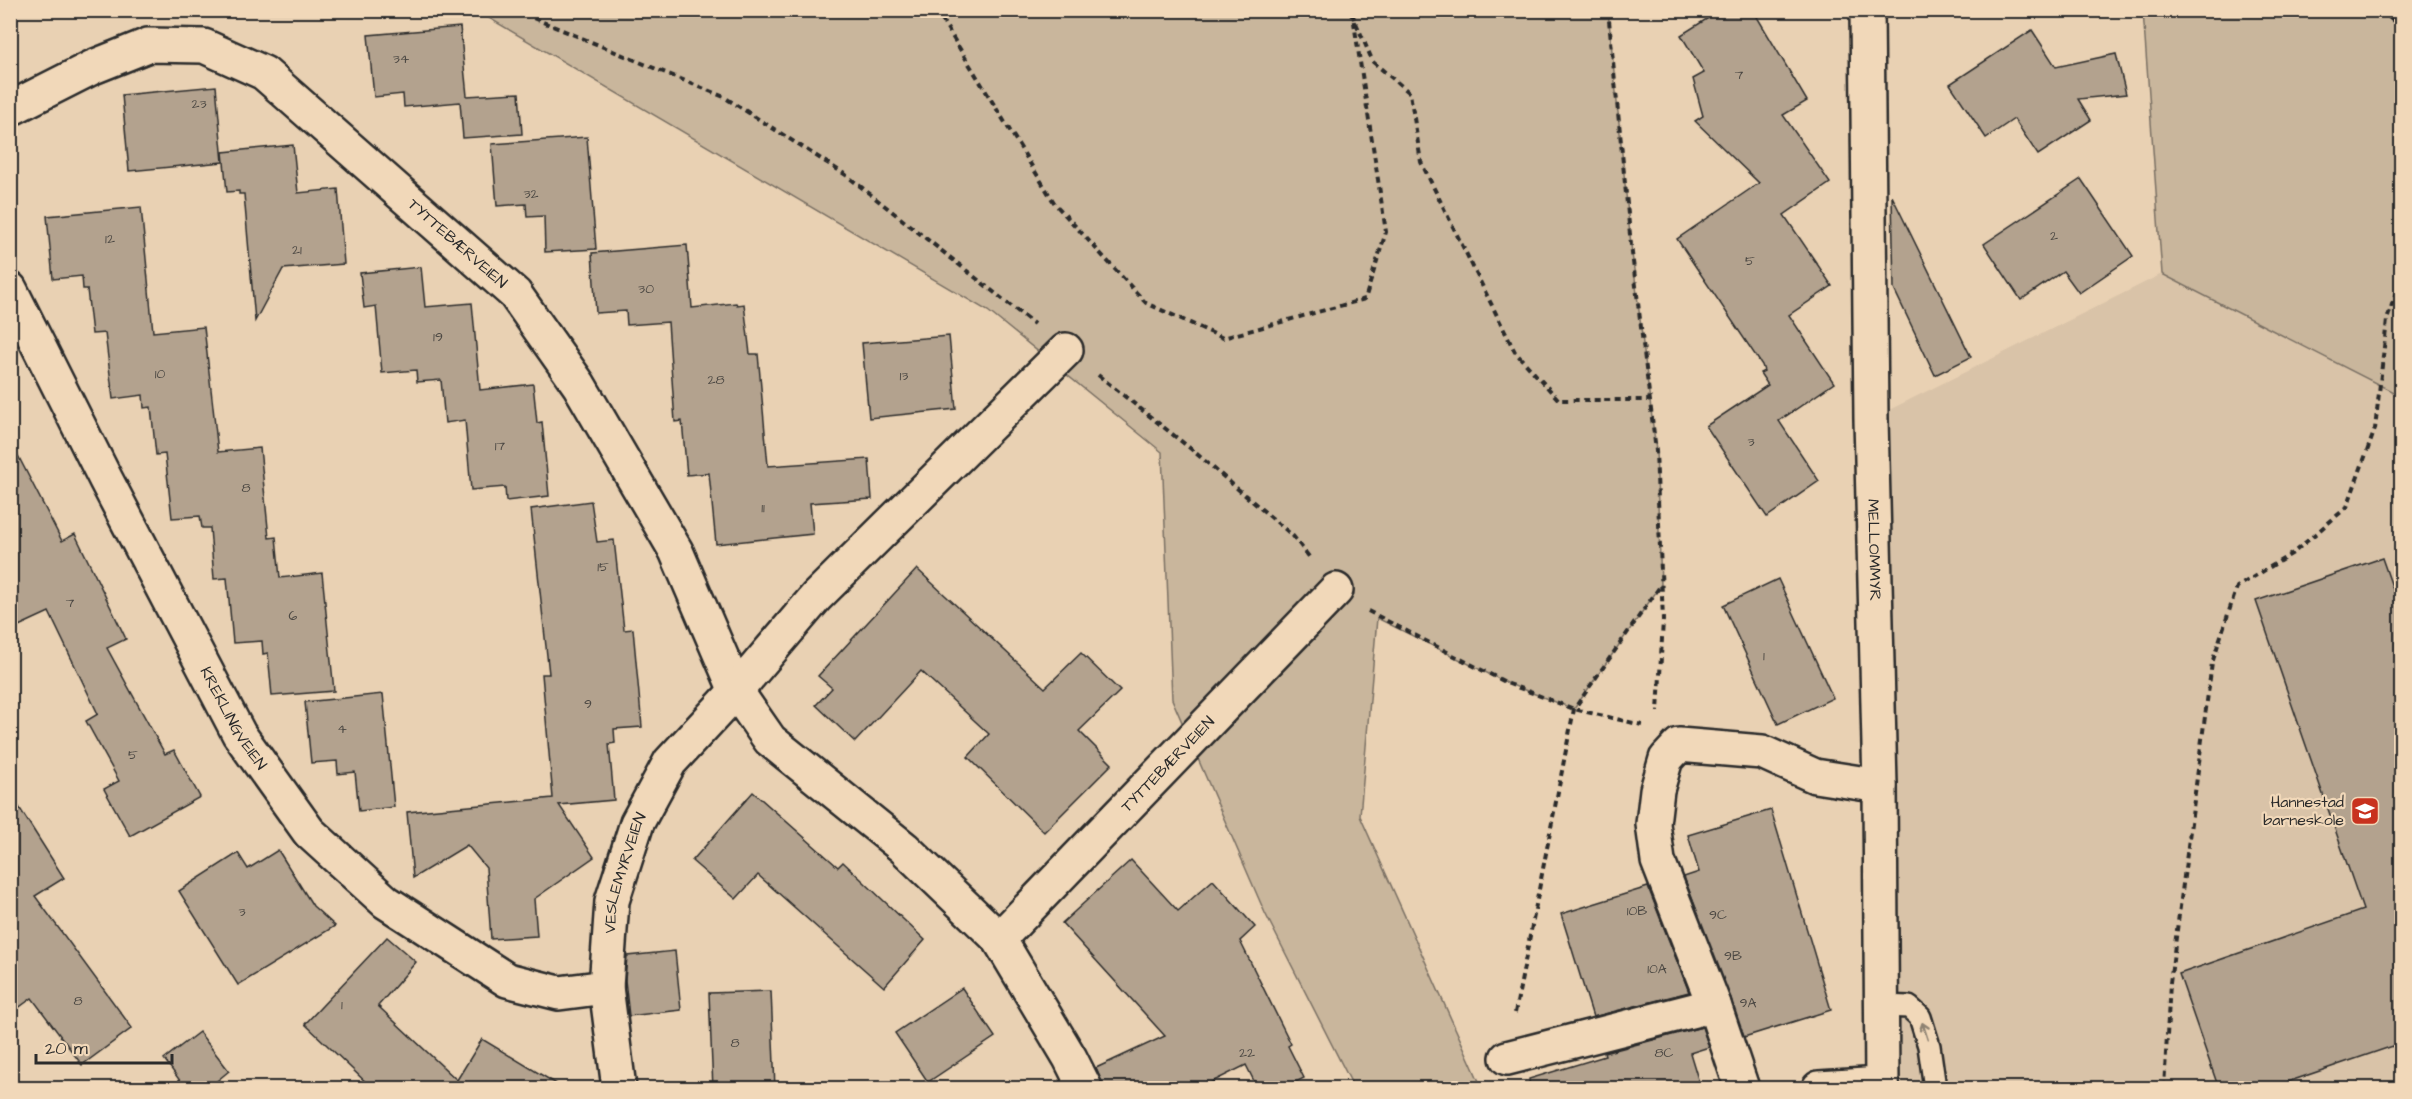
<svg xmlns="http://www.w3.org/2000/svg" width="2412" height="1099" font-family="'Architects Daughter',sans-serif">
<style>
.built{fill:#d9c3a8}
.green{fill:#c9b69c;stroke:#7a7064;stroke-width:1.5}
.building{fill:#b3a28e;stroke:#2b2b2b;stroke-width:1.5}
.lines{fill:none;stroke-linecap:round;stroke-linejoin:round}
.lane-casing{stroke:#2b2b2b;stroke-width:26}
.street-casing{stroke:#2b2b2b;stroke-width:38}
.path{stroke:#2b2b2b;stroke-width:4;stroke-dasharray:6 4.5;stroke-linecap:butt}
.lane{stroke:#f1d8b9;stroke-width:21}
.street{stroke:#f1d8b9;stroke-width:33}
.oneway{stroke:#8e8272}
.labels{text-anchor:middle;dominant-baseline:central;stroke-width:4.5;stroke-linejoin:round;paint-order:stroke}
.number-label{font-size:14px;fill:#4d4944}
.street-label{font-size:16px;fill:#2b2b2b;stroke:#f1d8b9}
.poi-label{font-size:16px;fill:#2b2b2b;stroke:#f1d8b9;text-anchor:end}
</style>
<rect width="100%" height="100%" fill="#e9d1b3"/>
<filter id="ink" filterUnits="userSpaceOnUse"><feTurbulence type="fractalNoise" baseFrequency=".0167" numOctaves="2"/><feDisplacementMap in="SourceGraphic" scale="12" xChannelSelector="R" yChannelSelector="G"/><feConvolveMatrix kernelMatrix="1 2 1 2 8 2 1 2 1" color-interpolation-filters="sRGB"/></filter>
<g filter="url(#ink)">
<polygon class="built" points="2162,274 2401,396 2401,1088 1882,1088 1871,419"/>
<g class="green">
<polygon points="477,11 1608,11 1631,245 1656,451 1661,585 1574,709 1509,684 1377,618 1360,816 1482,1088 1354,1088 1265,913 1172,699 1162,452 988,311"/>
<polygon points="2143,11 2381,11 2401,29 2401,396 2162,274"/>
</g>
<g class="building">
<polygon points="1721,10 1753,10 1807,101 1783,115 1830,183 1784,215 1832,286 1789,315 1834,383 1779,421 1819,481 1767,517 1706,426 1768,385 1760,373 1764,371 1762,365 1677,239 1759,183 1695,121 1703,116 1693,79 1704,73 1681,35"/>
<polygon points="460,27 467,96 519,93 522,134 463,138 460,102 404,107 403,94 374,97 368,35"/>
<polygon points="2032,30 2056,67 2116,54 2126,94 2078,99 2091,120 2038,155 2014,119 1986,138 1950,84"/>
<polygon points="216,86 223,162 129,171 122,95"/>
<polygon points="587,137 596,249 545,252 544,216 527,217 526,204 497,206 492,144"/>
<polygon points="293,145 298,193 338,189 344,264 283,269 255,321 244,194 239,194 239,191 227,192 223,152"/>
<polygon points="2081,179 2133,256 2079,293 2063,271 2021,300 1984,244"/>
<polygon points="1892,196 1971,357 1935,375 1894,289"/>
<polygon points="141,207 153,332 204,327 218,452 260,448 269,538 276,537 280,578 322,573 334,691 272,696 268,653 263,654 262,641 233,643 227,578 214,579 210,528 202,528 200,516 172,518 165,454 156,455 151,407 144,408 143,395 113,399 105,333 92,334 87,289 83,289 82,276 53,279 47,216"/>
<polygon points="687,245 692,308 736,303 737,305 744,304 750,354 758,354 768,466 869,459 872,499 810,503 813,534 716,544 709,473 687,475 682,421 675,422 668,322 627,325 626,311 596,313 592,253"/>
<polygon points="421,267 425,307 472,303 480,390 533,384 537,423 542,422 549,496 506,501 505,487 471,490 465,420 445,423 441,380 417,382 416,370 382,373 376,306 364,308 360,273"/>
<polygon points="949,336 956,409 869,418 862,343"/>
<polygon points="10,440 62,541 75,534 126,639 107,648 165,754 174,750 200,797 130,836 104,789 119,781 86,721 98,714 49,612 10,630"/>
<polygon points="591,501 597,542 614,540 624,630 633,629 642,727 614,729 615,743 609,744 614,800 559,805 594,857 534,899 537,936 491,939 486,868 467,845 413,878 407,812 553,798 542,674 549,674 531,509"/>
<polygon points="2382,558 2402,615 2402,1043 2267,1089 2219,1089 2179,974 2363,910 2256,601"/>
<polygon points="917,569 1045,688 1081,653 1120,691 1079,731 1112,764 1044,832 968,757 989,734 921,671 855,742 816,705 832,688 818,676"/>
<polygon points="1778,579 1833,698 1778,724 1723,605"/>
<polygon points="383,694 394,807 359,811 355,772 338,774 337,761 311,763 305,702"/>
<polygon points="753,792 838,867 843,862 925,940 884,987 758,875 736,899 692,861"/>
<polygon points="10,793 64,878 35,896 132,1028 82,1065 32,998 10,1014"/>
<polygon points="1771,810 1831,1010 1744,1037 1684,877 1699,872 1688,835"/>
<polygon points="278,850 313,906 335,926 238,985 179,891 238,853 248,869"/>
<polygon points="1131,860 1178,911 1213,880 1255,927 1240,941 1291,1044 1288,1046 1304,1078 1282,1089 1258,1089 1246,1065 1198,1089 1104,1089 1096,1068 1165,1036 1062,923"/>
<polygon points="1648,887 1689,992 1593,1017 1561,914"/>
<polygon points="387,937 416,962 378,1006 457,1080 482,1039 565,1089 373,1089 305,1024"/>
<polygon points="675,951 681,1010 629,1016 625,980 627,956"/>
<polygon points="962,988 995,1037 928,1082 895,1033"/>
<polygon points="771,991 775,1089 713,1089 709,993"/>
<polygon points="1702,1027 1709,1047 1690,1053 1701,1089 1530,1089 1529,1079 1605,1056 1604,1053"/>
<polygon points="199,1032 229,1071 207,1089 186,1089 164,1059"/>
</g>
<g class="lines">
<g class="lane-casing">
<polyline id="lane" points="1881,1006 1909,1007 1920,1017 1929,1046 1935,1088"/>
</g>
<g class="street-casing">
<g id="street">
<path id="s1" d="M1867 10 1871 419 1880 786 1882 1088"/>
<path id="s2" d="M10 109 93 67 148 45 204 46 264 73 515 294 579 385 676 551 736 691 770 740 904 848 999 939 1070 1058 1085 1088"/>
<path id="s3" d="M10 289 106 480 239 734 309 832 386 902 507 980 559 993 606 987"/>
<path id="s4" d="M999 939 1336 590"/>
<polyline points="1507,1058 1714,1005"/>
<path id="s5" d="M619 1088 606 987 612 901 637 823 670 762 736 691 816 597 1066 350"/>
<polyline points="1742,1088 1714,1005 1658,861 1653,824 1657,790 1666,759 1679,745 1762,752 1815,776 1880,786"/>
<polyline points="1819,1088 1881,1084"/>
</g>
</g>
<g class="path">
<polyline points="514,10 724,97 846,175 1034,324"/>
<polyline points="936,10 1055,204 1146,303 1223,338 1365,299 1386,232 1353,16"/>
<polyline points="1341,10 1353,16 1373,62 1410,93 1421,162 1515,352 1559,400 1650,400"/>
<polyline points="1608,10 1631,245 1656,451 1663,620 1658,712"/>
<polyline points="2381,10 2402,29"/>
<polyline points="1098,375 1191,449 1293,536 1310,558"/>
<polyline points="1368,611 1509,684 1574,709 1642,725"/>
<polyline points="1515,1013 1574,709 1661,585"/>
<polyline points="2164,1088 2170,983 2212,663 2237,587 2293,553 2347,507 2375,429 2387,320 2402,273"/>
</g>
<use href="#lane" class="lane"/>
<use href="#street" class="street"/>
</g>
<defs><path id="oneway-shaft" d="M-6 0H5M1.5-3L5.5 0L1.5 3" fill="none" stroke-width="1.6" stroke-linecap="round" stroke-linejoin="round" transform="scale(1.5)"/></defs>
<use class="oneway" href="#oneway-shaft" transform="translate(1925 1031) rotate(-108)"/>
</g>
<defs>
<g id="school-square" transform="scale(1.5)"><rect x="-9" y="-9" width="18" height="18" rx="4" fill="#c8321e" stroke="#f1d8b9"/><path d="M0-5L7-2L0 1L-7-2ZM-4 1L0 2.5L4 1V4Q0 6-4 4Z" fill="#fff"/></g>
</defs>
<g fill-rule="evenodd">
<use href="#school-square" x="2365" y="811"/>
</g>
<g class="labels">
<g class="number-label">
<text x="401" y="59">34</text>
<text x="1739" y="75">7</text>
<text x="199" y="104">23</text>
<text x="531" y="194">32</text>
<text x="2054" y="236">2</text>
<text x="110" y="239">12</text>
<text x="297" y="250">21</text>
<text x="1750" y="261">5</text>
<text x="646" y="289">30</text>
<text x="438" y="337">19</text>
<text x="160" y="374">10</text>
<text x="904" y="376">13</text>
<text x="716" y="380">28</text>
<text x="1751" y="442">3</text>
<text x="500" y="446">17</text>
<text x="246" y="488">8</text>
<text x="763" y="508">11</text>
<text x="603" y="567">15</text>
<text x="70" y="603">7</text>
<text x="293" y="616">6</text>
<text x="1764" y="656">1</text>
<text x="588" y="704">9</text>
<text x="342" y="729">4</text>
<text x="133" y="755">5</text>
<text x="1637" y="911">10B</text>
<text x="242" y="912">3</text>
<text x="1718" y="915">9C</text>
<text x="1733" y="956">9B</text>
<text x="1657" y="969">10A</text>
<text x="78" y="1001">8</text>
<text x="1748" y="1003">9A</text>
<text x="342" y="1005">1</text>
<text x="735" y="1043">8</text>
<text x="1247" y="1053">22</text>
<text x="1664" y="1053">8C</text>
</g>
<g class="street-label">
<text stroke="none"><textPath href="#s2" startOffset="532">TYTTEBÆRVEIEN</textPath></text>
<text stroke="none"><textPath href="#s1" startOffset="540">MELLOMMYR</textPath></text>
<text stroke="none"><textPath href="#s3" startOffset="484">KREKLINGVEIEN</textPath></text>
<text stroke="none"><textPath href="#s4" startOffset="243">TYTTEBÆRVEIEN</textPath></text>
<text stroke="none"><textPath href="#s5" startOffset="218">VESLEMYRVEIEN</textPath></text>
</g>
<g class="poi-label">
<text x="2344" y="802">Hannestad<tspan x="2344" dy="18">barneskole</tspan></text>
</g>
</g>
<rect width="2412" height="1099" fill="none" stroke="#f1d8b9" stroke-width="36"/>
<rect x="18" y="18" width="2376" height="1063" fill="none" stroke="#2b2b2b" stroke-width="2" filter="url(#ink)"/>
<path d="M36 1054v9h136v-9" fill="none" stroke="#2b2b2b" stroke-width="3"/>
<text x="45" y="1054" font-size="18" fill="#2b2b2b" stroke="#f1d8b9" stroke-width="4.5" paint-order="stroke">20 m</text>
</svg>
